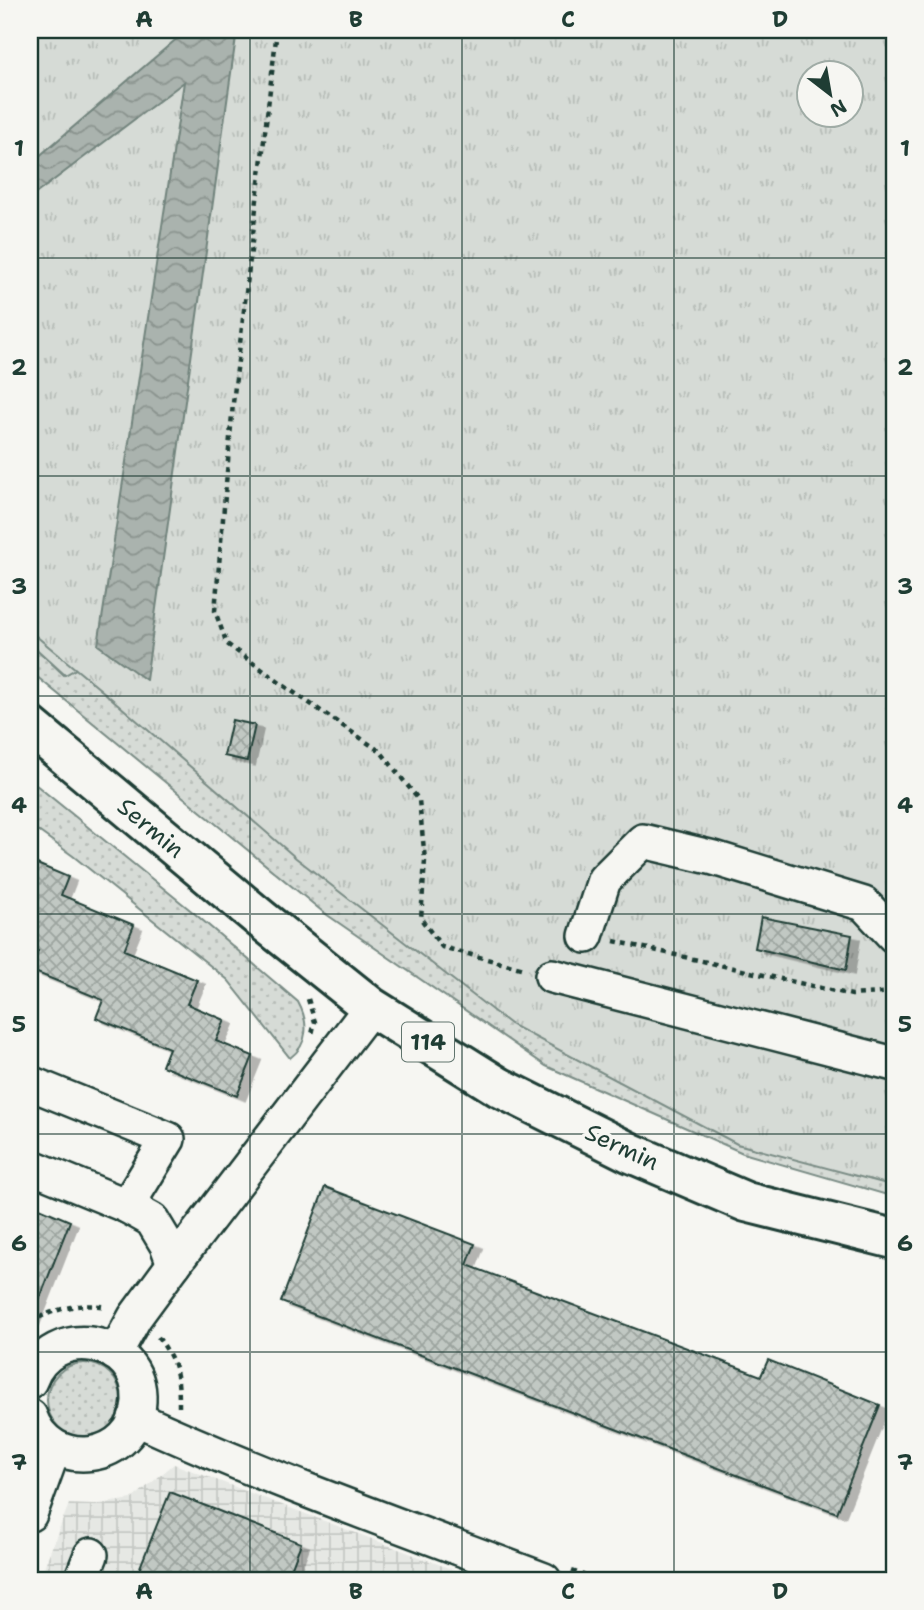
<svg xmlns="http://www.w3.org/2000/svg" width="924" height="1610" font-family="'Shantell Sans',sans-serif">
<style>
.industrial{fill:url(#industrial-grid)}
.grass{fill:url(#grass-dots);stroke:#7a8c85;stroke-width:2}
.forest{fill:url(#forest-firs);stroke:#7a8c85;stroke-width:2}
.park{fill:url(#park-tufts);stroke:#7a8c85;stroke-width:2;fill-rule:evenodd}
.water{fill:url(#water-waves);stroke:#72847d;stroke-width:2}
.building{fill:url(#building-cross-hatch);stroke:#1f3d34;stroke-width:2;filter:url(#shadow)}
.lines{fill:none;stroke-linecap:round;stroke-linejoin:round}
.minor-casing{stroke:#1f3d34;stroke-width:38}
.major-casing{stroke:#1f3d34;stroke-width:44}
.path{stroke:#1f3d34;stroke-width:4.5;stroke-dasharray:5 5;stroke-linecap:butt}
.minor{stroke:#f6f6f2;stroke-width:33}
.major{stroke:#f6f6f2;stroke-width:38}
.grid{fill:none;stroke:#1f3d34;stroke-width:2;stroke-opacity:0.55}
.labels{text-anchor:middle;dominant-baseline:central;stroke-width:7;stroke-linejoin:round;paint-order:stroke}
.shield{fill:#f6f6f2;stroke:#60746d;stroke-width:2}
.shield-label{font-size:23px;font-weight:bold;fill:#1f3d34}
.street-label{font-size:24px;fill:#1f3d34;stroke:#f6f6f2}
.neatline{fill:none;stroke:#1f3d34;stroke-width:2.5}
.grid-label{font-size:23px;text-anchor:middle;font-weight:bold;fill:#1f3d34}
</style>
<defs>
<pattern id="industrial-grid" width="8" height="8" patternUnits="userSpaceOnUse" patternTransform="scale(1.75)"><rect width="8" height="8" fill="#e6e8e4"/><path d="M0 4h8M4 0v8" fill="none" stroke="#c5c8c4"/></pattern>
<pattern id="grass-dots" width="8" height="8" patternUnits="userSpaceOnUse" patternTransform="scale(1.75)"><rect width="8" height="8" fill="#d6dbd6"/><path d="M2 2h.1M6 6h.1" fill="none" stroke="#b7bdb8" stroke-width="1.8" stroke-linecap="round"/></pattern>
<pattern id="forest-firs" width="22" height="20" patternUnits="userSpaceOnUse" patternTransform="scale(1.75)"><rect width="22" height="20" fill="#d6dbd6"/><path d="M5 1l3.5 6h-7zM16 11l3.5 6h-7z" fill="#b7bdb8"/></pattern>
<pattern id="park-tufts" width="24" height="20" patternUnits="userSpaceOnUse" patternTransform="scale(1.75)"><rect width="24" height="20" fill="#d6dbd6"/><path d="M3 7l-1-3M5 7V3M7 7l1-3M15 17l-1-3M17 17v-4M19 17l1-3" fill="none" stroke="#b7bdb8"/></pattern>
<pattern id="water-waves" width="16" height="10" patternUnits="userSpaceOnUse" patternTransform="scale(1.75)"><rect width="16" height="10" fill="#aab3ae"/><path d="M0 5q4-4 8 0t8 0" fill="none" stroke="#8a938e"/></pattern>
<pattern id="building-cross-hatch" width="8" height="8" patternUnits="userSpaceOnUse" patternTransform="scale(1.75)"><rect width="8" height="8" fill="#c1c8c3"/><path d="M0 0l8 8M0 8l8-8" fill="none" stroke="#9ca49f"/></pattern>
<filter id="shadow"><feDropShadow dx="8" dy="4.5" stdDeviation="0" flood-color="#0004"/></filter>
</defs>
<rect width="100%" height="100%" fill="#f6f6f2"/>
<filter id="ink" filterUnits="userSpaceOnUse"><feTurbulence type="fractalNoise" baseFrequency=".0143" numOctaves="2"/><feDisplacementMap in="SourceGraphic" scale="14" xChannelSelector="R" yChannelSelector="G"/><feConvolveMatrix kernelMatrix="1 2 1 2 8 2 1 2 1" color-interpolation-filters="sRGB"/></filter>
<g filter="url(#ink)">
<polygon class="industrial" points="174,1464 480,1580 39,1580 69,1504 93,1505 132,1499"/>
<g class="grass">
<polygon points="30,643 64,675 81,666 894,1070 894,1197 743,1153 546,1066 323,912 30,671"/>
<path d="M30 780 194 913 298 1002C309 1022 309 1044 290 1058L228 980 73 856 30 825Z"/>
<circle cx="84" cy="1400" r="37"/>
</g>
<polygon class="forest" points="30,591 86,663 65,675 30,643"/>
<path class="park" d="M30 30H894V1186L737 1144 510 1024 296 858 112 699 30 631ZM808 74H850V116H808Z"/>
<polygon class="water" points="187,30 237,30 146,680 98,645 184,82 30,198 30,164"/>
<g class="building">
<polygon points="232,720 255,725 247,761 224,756"/>
<polygon points="30,861 68,877 61,895 134,925 124,950 197,980 187,1004 225,1020 216,1041 253,1056 237,1096 162,1066 169,1048 96,1018 103,1000 30,970 38,951 30,947"/>
<polygon points="761,917 852,935 846,970 755,948"/>
<polygon points="325,1187 475,1244 467,1265 761,1376 768,1360 880,1405 837,1513 281,1302"/>
<polygon points="30,1204 70,1221 31,1321 30,1321"/>
<polygon points="170,1492 301,1543 287,1580 135,1580"/>
</g>
<g class="lines">
<g class="minor-casing">
<g id="minor">
<polyline points="586,936 604,880 643,841 714,858 864,904 894,936"/>
<polyline points="552,976 894,1064"/>
<polyline points="30,1083 168,1139 127,1206"/>
<polyline points="30,1166 127,1206 152,1220 167,1245 174,1264"/>
<polyline points="115,1353 135,1317 174,1264 371,1007"/>
<path d="M30 1381C51 1321 142 1337 139 1401 136 1463 50 1474 30 1416"/>
<path d="M135 1418C268 1479 407 1528 544 1580"/>
<polyline points="30,1514 54,1448"/>
<polyline points="81,1580 91,1555"/>
</g>
</g>
<g class="major-casing">
<polyline id="major" points="30,726 261,919 371,1007 499,1087 631,1153 746,1202 894,1239"/>
</g>
<g class="path">
<polyline points="277,30 233,403 215,611 227,644 283,685 381,752 419,800 425,860 421,919 442,947 524,969"/>
<polyline points="614,941 852,995 894,992"/>
<polyline points="308,999 315,1022 312,1034"/>
<path d="M30 1322C55 1309 79 1302 107 1307"/>
<path d="M158 1337C177 1363 179 1375 179 1407"/>
<polyline points="572,1571 597,1580"/>
</g>
<use href="#minor" class="minor"/>
<use href="#major" class="major"/>
</g>
</g>
<path class="grid" d="M250 30V1580M462 30V1580M674 30V1580M30 258H894M30 476H894M30 696H894M30 914H894M30 1134H894M30 1352H894"/>
<g class="labels">
<rect class="shield" x="402" y="1022.5" width="52" height="39" rx="5"/>
<g class="shield-label">
<text x="428" y="1042">114</text>
</g>
<g class="street-label">
<text transform="translate(151 828) rotate(40)">Sermin</text>
<text transform="translate(622 1147) rotate(25)">Sermin</text>
</g>
</g>
<rect width="924" height="1610" fill="none" stroke="#f6f6f2" stroke-width="77"/>
<g transform="translate(830 94) rotate(149)"><circle r="33" fill="#f6f6f2" stroke="#a0aca6" stroke-width="2"/>
<path d="M0-5L12 26L0 18L-12 26Z" fill="#1f3d34"/>
<text y="-10" font-size="19" font-weight="bold" text-anchor="middle" fill="#1f3d34">N</text>
</g>
<rect x="38" y="38" width="848" height="1534" class="neatline"/>
<g class="grid-label">
<text x="144" y="27">A</text>
<text x="356" y="27">B</text>
<text x="568" y="27">C</text>
<text x="780" y="27">D</text>
<text x="19" y="156">1</text>
<text x="905" y="156">1</text>
<text x="19" y="375">2</text>
<text x="905" y="375">2</text>
<text x="19" y="594">3</text>
<text x="905" y="594">3</text>
<text x="19" y="813">4</text>
<text x="905" y="813">4</text>
<text x="19" y="1032">5</text>
<text x="905" y="1032">5</text>
<text x="19" y="1251">6</text>
<text x="905" y="1251">6</text>
<text x="19" y="1470">7</text>
<text x="905" y="1470">7</text>
<text x="144" y="1599">A</text>
<text x="356" y="1599">B</text>
<text x="568" y="1599">C</text>
<text x="780" y="1599">D</text>
</g>
</svg>
